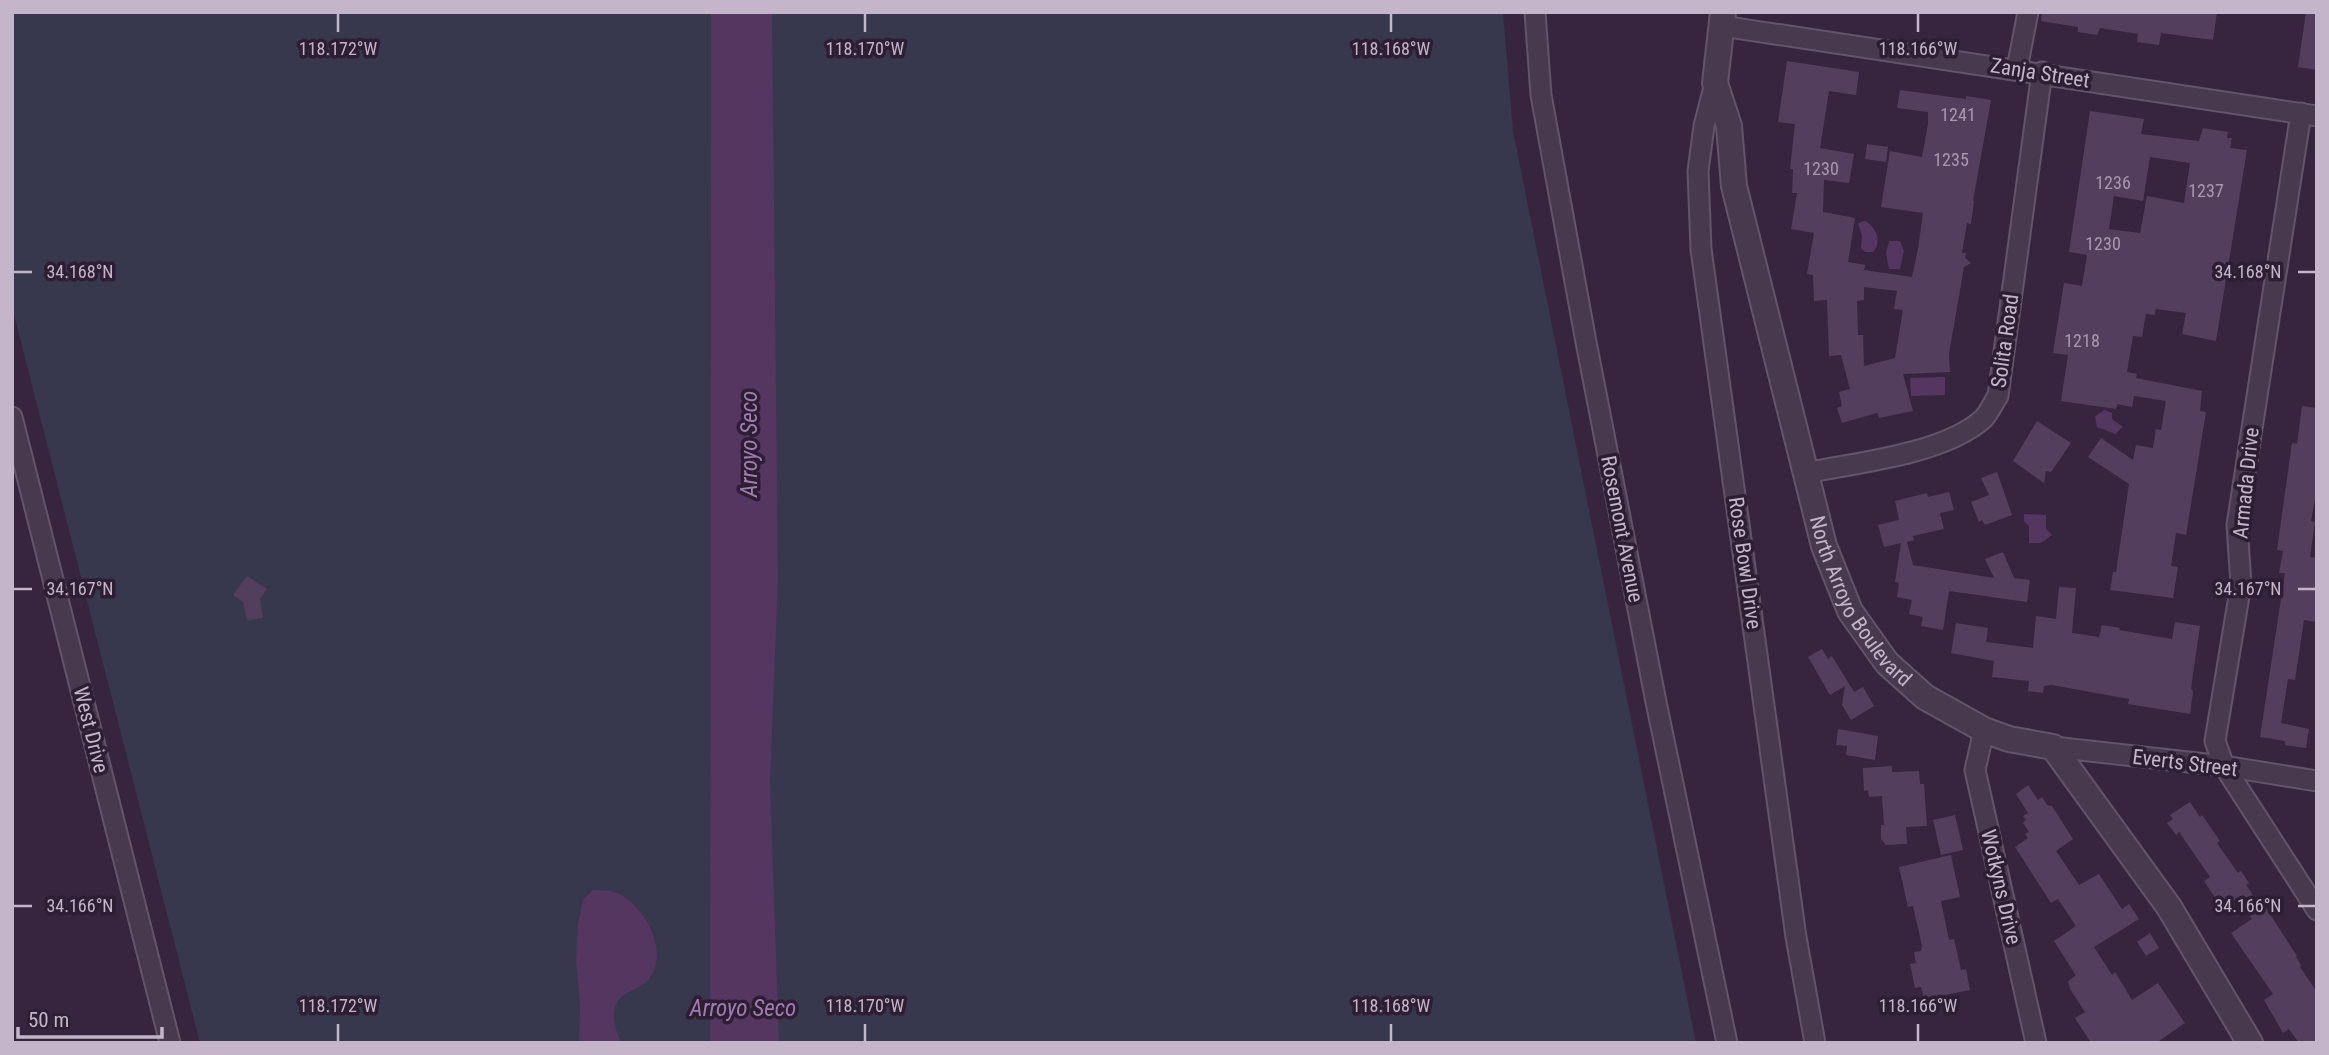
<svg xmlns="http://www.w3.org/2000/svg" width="2329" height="1055" font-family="'Roboto Condensed',sans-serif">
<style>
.green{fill:#37374e}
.water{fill:#543661}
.building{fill:#533f5d;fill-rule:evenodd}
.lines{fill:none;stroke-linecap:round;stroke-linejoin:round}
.minor-casing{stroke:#63546a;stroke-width:23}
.tertiary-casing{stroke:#63546a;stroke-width:28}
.minor{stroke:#48394f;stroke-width:19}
.tertiary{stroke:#48394f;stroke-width:24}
.ticks{fill:none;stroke:#c4b5ca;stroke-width:2.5}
.labels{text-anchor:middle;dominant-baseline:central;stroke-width:7;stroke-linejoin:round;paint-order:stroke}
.number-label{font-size:18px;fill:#a898af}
.street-label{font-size:21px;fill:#c4b5ca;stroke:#2d1e34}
.water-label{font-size:23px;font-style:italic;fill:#a07db1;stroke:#2d1e34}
.ticks-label{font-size:18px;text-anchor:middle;fill:#c4b5ca;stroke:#2d1e34;stroke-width:7;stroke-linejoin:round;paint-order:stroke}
</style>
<rect width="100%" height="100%" fill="#37253f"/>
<polygon class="green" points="12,12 1503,12 1513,131 1696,1043 200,1043 12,307"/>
<g class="water">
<polygon points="711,12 772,12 778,580 770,783 779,1043 710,1043"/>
<path d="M1865 221C1876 226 1883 243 1873 252H1865L1861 248 1862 236 1858 223Z"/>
<polygon points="1889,241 1900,241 1904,251 1900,269 1889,269 1886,253"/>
<polygon points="1945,377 1945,395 1911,396 1910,378"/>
<polygon points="2105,410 2112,413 2112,419 2123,427 2115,434 2097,427 2095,416"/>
<polygon points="2024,514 2046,515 2046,529 2052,535 2041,543 2029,543 2029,526 2024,521"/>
<path d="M593 890C601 890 608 890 615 892 643 903 671 951 649 979 641 989 626 990 618 1001 610 1013 615 1031 622 1043H579L580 1004 576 960 578 924 583 900Z"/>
</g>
<g class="building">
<polygon points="2042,12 2217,12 2213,40 2161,33 2159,45 2137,42 2138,34 2100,28 2097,35 2078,32 2078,27 2041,21"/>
<polygon points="2306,12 2317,12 2317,70 2298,67"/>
<path d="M1787 61 1859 72 1856 95 1829 91 1820 148 1854 154 1849 183 1824 180 1823 212 1855 218 1848 262 1865 265 1864 270 1912 277 1918 249 1923 213 1881 207 1890 151 1922 157 1928 124V112L1897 108 1900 90 1966 99V96L1991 100 1973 201H1974L1971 224 1967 223 1962 253H1966L1965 258 1971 263 1964 267 1949 354 1950 372 1903 374 1913 411 1879 418 1877 413 1842 423 1837 408 1842 406 1839 392 1850 389 1841 355 1829 356 1827 300 1814 301 1813 275 1807 274 1814 233 1791 229 1797 193H1792L1793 169H1790L1795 124 1778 122ZM1864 287 1897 291 1894 309 1903 310 1895 358 1864 366 1863 335H1858L1857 301 1864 300Z"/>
<path d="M2090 111 2144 119 2141 134 2199 141 2203 128 2228 132 2227 138H2232L2230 148 2247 150 2216 341 2182 334 2186 313 2156 309 2155 315 2146 314 2142 337 2133 336 2127 372 2137 374 2136 378 2202 391 2200 411 2206 412 2186 535 2176 533 2171 566 2178 567 2173 598 2110 590 2113 572H2116L2129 484 2088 457 2101 438 2133 460 2136 445 2153 448 2156 429 2161 430 2166 401 2134 396 2132 407 2117 404 2116 409 2061 401 2068 355 2053 353 2064 283 2082 286 2087 255 2069 252ZM2150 157 2190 163 2184 203 2147 196 2140 233 2109 229 2114 196 2143 201Z"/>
<polygon points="1867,144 1888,147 1886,162 1865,159"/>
<polygon points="2302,406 2317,408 2317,488 2311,521 2315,522 2310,557 2317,558 2317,622 2304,620 2295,680 2288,679 2281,723 2309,729 2306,748 2285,745 2285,741 2260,737 2285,573 2279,573 2283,551 2277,550 2292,443 2297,444"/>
<polygon points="2037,421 2071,443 2051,472 2046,471 2044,483 2013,461"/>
<polygon points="1997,472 2012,515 1985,525 1982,520 1979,522 1971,502 1989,495 1981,478"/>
<polygon points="1949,492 1954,510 1940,513 1944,529 1913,536 1914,540 1907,542 1913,565 1994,578 1985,559 2003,552 2014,578 2030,580 2027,602 1949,591 1943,630 1921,626 1923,617 1909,614 1912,600 1897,597 1899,583 1895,582 1901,543 1884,547 1878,525 1899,520 1895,501 1927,493 1928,497"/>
<polygon points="247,576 267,589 260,599 263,618 247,620 243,602 233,595"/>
<polygon points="2059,587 2076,588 2072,633 2099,637 2102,625 2120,628 2119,630 2172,639 2175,622 2200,626 2191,688 2193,692 2190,714 2128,704 2129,699 2052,685 2044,686 2043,693 2028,691 2029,681 1992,677 1994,661 1951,653 1956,623 1988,628 1986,642 2033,648 2036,616 2056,619"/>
<polygon points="1822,649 1828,659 1832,656 1854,692 1863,687 1874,706 1851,720 1842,705 1845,686 1830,695 1808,657"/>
<polygon points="1838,729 1878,736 1875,760 1846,755 1847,746 1836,745"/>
<polygon points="1892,766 1892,772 1919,771 1920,784 1924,784 1927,826 1906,827 1907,844 1886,845 1881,839 1881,825 1884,825 1882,796 1869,797 1868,790 1864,791 1863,768"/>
<polygon points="2028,785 2038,800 2042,797 2047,805 2052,806 2073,839 2056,851 2079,885 2099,874 2122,909 2129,904 2139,919 2094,947 2112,975 2115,972 2132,1000 2158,983 2185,1023 2156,1043 2091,1043 2075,1018 2085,1012 2070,989 2068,981 2075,976 2075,974 2054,941 2076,926 2058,899 2051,903 2015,847 2028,838 2025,834 2029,832 2023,823 2026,820 2023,816 2028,813 2016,794"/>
<polygon points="2190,802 2200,817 2202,815 2220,841 2217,843 2238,873 2241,871 2249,883 2246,885 2263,910 2266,908 2297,956 2296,957 2301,965 2300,967 2317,992 2317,1043 2299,1043 2289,1029 2283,1033 2264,1000 2273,994 2231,933 2252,919 2238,898 2222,908 2204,881 2210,877 2179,832 2176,835 2167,823 2173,819 2170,815"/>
<polygon points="1955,815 1963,850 1941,855 1933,820"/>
<polygon points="1951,855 1960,897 1941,901 1949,940 1954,939 1961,970 1966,969 1970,990 1924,999 1921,987 1915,988 1910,964 1916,963 1914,952 1921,951 1922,946 1913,906 1908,907 1899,867"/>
<polygon points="2150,933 2159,948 2146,956 2137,942"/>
</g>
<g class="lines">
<g class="minor-casing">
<g id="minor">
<polyline points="1535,12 1541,95 1586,342 1656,702 1727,1043"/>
<polyline points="1722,26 2317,116"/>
<polyline points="2017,69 2028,12"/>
<polyline points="1715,83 1704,126 1698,171 1701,249 1796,937 1815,1043"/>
<polyline points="2301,113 2237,525 2241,584 2215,741 2224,766 2317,910"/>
<polyline points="12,417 170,1043"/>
<path d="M1805 473C1856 463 1944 454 1983 419 1989 413 1993 403 1998 396L2042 72"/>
<polyline points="1984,730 1975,770 2036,1043"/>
<polyline points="2053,747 2224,766 2317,781"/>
</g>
</g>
<g class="tertiary-casing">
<g id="tertiary">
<path id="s1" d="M1723 12 1715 83 1729 126 1734 186 1824 546 1850 611 1887 663 1925 697 1984 730 2009 739 2053 747 2169 907 2250 1043"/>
</g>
</g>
<use href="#minor" class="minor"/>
<use href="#tertiary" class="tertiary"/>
</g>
<path class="ticks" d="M338 14V32M865 14V32M1391 14V32M1918 14V32M14 272H32M2298 272H2315M14 589H32M2298 589H2315M14 906H32M2298 906H2315M338 1024V1041M865 1024V1041M1391 1024V1041M1918 1024V1041"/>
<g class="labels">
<g class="number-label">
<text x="1958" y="114">1241</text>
<text x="1951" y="159">1235</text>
<text x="1821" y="168">1230</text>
<text x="2113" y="182">1236</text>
<text x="2206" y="190">1237</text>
<text x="2103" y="243">1230</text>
<text x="2082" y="340">1218</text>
</g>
<g class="street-label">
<text transform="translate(2040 73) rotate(9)">Zanja Street</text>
<text transform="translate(2005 341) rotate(-82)">Solita Road</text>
<text transform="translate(2246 483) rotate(-84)">Armada Drive</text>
<text transform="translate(1622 529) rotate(79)">Rosemont Avenue</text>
<text transform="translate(1745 563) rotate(82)">Rose Bowl Drive</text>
<text stroke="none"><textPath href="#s1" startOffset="614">North Arroyo Boulevard</textPath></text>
<text transform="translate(91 730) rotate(76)">West Drive</text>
<text transform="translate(2185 763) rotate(7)">Everts Street</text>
<text transform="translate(2001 887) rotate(77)">Wotkyns Drive</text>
</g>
<g class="water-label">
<text transform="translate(749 444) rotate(-90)">Arroyo Seco</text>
<text x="743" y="1008">Arroyo Seco</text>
</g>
</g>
<g class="ticks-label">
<text x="338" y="55">118.172°W</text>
<text x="865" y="55">118.170°W</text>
<text x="1391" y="55">118.168°W</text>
<text x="1918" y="55">118.166°W</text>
<text x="80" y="278">34.168°N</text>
<text x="2248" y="278">34.168°N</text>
<text x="80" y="595">34.167°N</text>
<text x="2248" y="595">34.167°N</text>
<text x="80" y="912">34.166°N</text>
<text x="2248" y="912">34.166°N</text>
<text x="338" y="1012">118.172°W</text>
<text x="865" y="1012">118.170°W</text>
<text x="1391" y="1012">118.168°W</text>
<text x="1918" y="1012">118.166°W</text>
</g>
<rect width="2329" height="1055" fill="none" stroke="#c4b5ca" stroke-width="28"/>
<path d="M18 1027v10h144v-10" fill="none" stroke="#c4b5ca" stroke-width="3.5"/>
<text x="28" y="1027" font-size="21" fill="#c4b5ca" stroke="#2d1e34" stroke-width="5" paint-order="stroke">50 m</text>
</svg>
